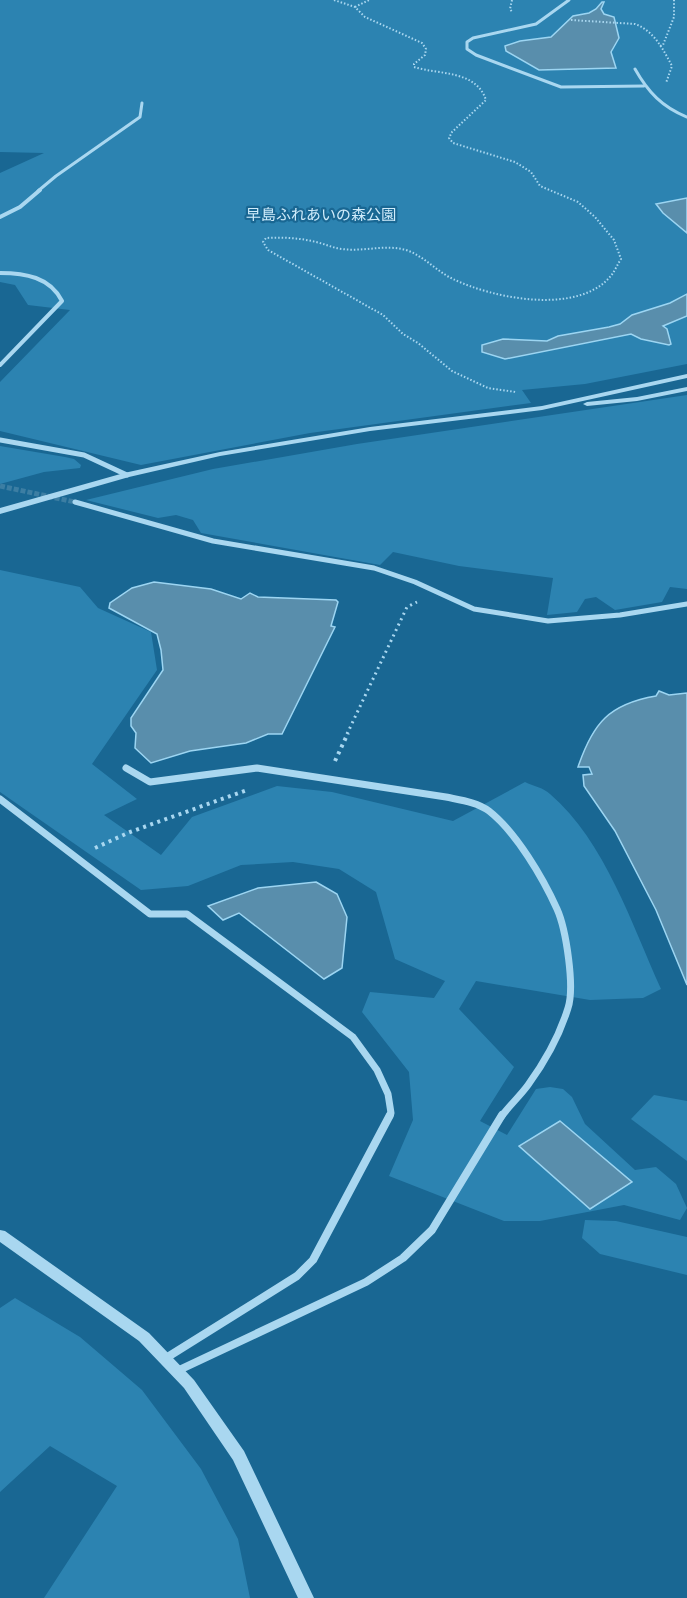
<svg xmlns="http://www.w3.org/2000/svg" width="687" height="1598" font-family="Roboto,'Noto Sans JP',sans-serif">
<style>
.green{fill:#2c83b1}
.water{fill:#598eac;stroke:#9cd5f2;stroke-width:1.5}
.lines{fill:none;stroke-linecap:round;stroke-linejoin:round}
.minor-tunnel{stroke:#3c7ea3;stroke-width:5;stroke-dasharray:5 2;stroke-linecap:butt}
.path-far2{stroke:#a9d7f0;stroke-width:2;stroke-dasharray:1.5 2;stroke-linecap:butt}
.path-far1{stroke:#a9d7f0;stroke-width:3;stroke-dasharray:2 4;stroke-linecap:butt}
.path{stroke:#a9d7f0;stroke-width:4;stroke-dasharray:3 4.5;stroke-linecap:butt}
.pedestrian{stroke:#a9d7f0;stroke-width:3}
.minor-far4{stroke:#a9d7f0;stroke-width:3}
.minor-far3{stroke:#a9d7f0;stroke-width:4}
.minor-far2{stroke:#a9d7f0;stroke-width:5}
.minor-far1{stroke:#a9d7f0;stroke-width:7}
.minor{stroke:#a9d7f0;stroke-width:8}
.tertiary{fill:#a9d7f0;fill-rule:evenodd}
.labels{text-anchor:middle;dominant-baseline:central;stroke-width:4.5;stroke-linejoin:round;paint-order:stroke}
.far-park-label{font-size:15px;fill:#d0ecfb;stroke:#196793}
</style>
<rect width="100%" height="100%" fill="#196793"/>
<g class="green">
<polygon points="0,0 687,0 687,364 585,384 522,390 531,403 310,433 141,465 0,431 0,382 70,310 28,305 15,285 0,282 0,173 44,153 0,152"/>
<polygon points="687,395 687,589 670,587 662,602 615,610 596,597 585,599 577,612 547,615 553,578 459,566 393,552 380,565 201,533 193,520 176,515 158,518 86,500 213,469 357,444"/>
<polygon points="0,446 65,457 74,459 81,465 80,468 44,472 0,484"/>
<path d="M0 570 80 587 98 608 151 632 157 670 92 764 137 799 104 815 161 855 192 817 277 786 332 792 453 821 525 782C533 786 544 788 550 794 605 841 632 925 661 989L643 998 590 1000 476 981 459 1009 514 1067 480 1121 507 1135 536 1089 550 1087 563 1089 572 1097 585 1124 635 1170 656 1167 676 1184 687 1208 680 1220 624 1205 540 1221H504L389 1176 413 1120 409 1072 362 1012 370 992 434 998 445 981 395 959 376 892 339 869 293 862 241 865 188 886 141 890 0 792Z"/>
<polygon points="654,1095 687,1101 687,1161 631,1119"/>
<polygon points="585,1220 616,1221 687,1237 687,1275 600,1254 582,1238"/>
<polygon points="15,1298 80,1337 142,1390 201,1469 238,1539 250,1598 44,1598 117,1486 50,1446 0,1492 0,1308"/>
</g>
<g class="water">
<polygon points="602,2 604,2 601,9 604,14 614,17 619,38 611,52 616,68 539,70 506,51 505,46 520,41 551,37 573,16 589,13 596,9"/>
<polygon points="687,198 687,233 663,213 656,204"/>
<polygon points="687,294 687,316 663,326 667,329 671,344 669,345 641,339 631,334 505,359 482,352 482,345 503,339 547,341 558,336 609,327 620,324 632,315 670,303"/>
<polygon points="154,582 211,589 241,599 250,593 258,597 336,600 338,602 331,626 335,627 282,734 268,734 246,743 190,751 151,763 135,748 136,733 131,726 131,718 163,670 161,650 157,634 109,608 110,603 132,588"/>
<path d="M659 691 669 695 687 693V985L656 910 615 831 584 786 583 775 592 774 589 767H578C593 723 609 704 656 696Z"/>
<polygon points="316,882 337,894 347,917 342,968 324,979 239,913 223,920 208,906 258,888"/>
<polygon points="560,1121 632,1182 590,1209 519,1146"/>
</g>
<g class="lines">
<polyline class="minor-tunnel" points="0,486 75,502"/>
<g class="path-far2">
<path d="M334 0 355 7 365 17 422 43 426 49 425 55 414 64V67C440 75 476 70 486 100L452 132 449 138 453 143 515 162 531 172 540 186 578 202 595 217 614 240 621 259C617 265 614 273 609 278 575 315 492 298 453 279 436 271 424 256 406 250 385 244 364 252 342 249 333 248 325 244 316 242 300 238 283 237 266 238L263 242 268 250 383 315 403 334 418 343 452 371 488 388 516 392"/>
<polyline points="512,0 510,9 512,12"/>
<polyline points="355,7 369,0"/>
<path d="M571 20 635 24C654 31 663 49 672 66L666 83"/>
<polyline points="660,46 663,45 674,17 674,0"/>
</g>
<polyline class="path-far1" points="347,734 407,607 417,602"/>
<g class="path">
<polyline points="335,761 348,733"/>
<polyline points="95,848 130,832 247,790"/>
</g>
<polyline class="pedestrian" points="569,0 536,24 473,38 467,42 467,49 476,55 561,87 644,86"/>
<g class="minor-far4">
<path d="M635 69C648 92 662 107 687 117"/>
<polyline points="38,191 56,176 140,117 142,103"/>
</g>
<g class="minor-far3">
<polyline points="0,217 20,207 40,190"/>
<path d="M0 273C25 273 50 277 62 301L0 365"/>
</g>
<g class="minor-far2">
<polyline points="0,440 84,455 127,475"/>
<polyline points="75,502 213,541 374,568 415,582 474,609 548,621 620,615 687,604"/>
</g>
<g class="minor-far1">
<path d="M126 768 150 782 257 768 446 797C460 800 477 802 489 811 516 832 543 878 557 909 566 929 575 987 568 1008 560 1034 544 1063 528 1085 520 1096 509 1106 501 1117"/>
<polyline points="0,799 150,914 187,914 353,1037 377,1070 388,1094 391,1113 389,1117"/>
</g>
<g class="minor">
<polyline points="166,1358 297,1276 313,1260 390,1115"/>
<polyline points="177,1371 366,1282 403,1258 432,1230 502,1115"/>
</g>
<g class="tertiary">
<polygon points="687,374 687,378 542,410 370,431 220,456 129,477 0,514 0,508 124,473 220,452 370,427 542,406"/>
<polygon points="687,387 687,391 637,401 587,406 583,404 587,402 637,397"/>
<polygon points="0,1230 5,1231 149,1333 194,1380 244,1451 314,1598 298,1598 233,1460 184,1388 139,1341 0,1242"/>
</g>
</g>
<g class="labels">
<g class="far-park-label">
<text x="321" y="215">早島ふれあいの森公園</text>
</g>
</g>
</svg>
